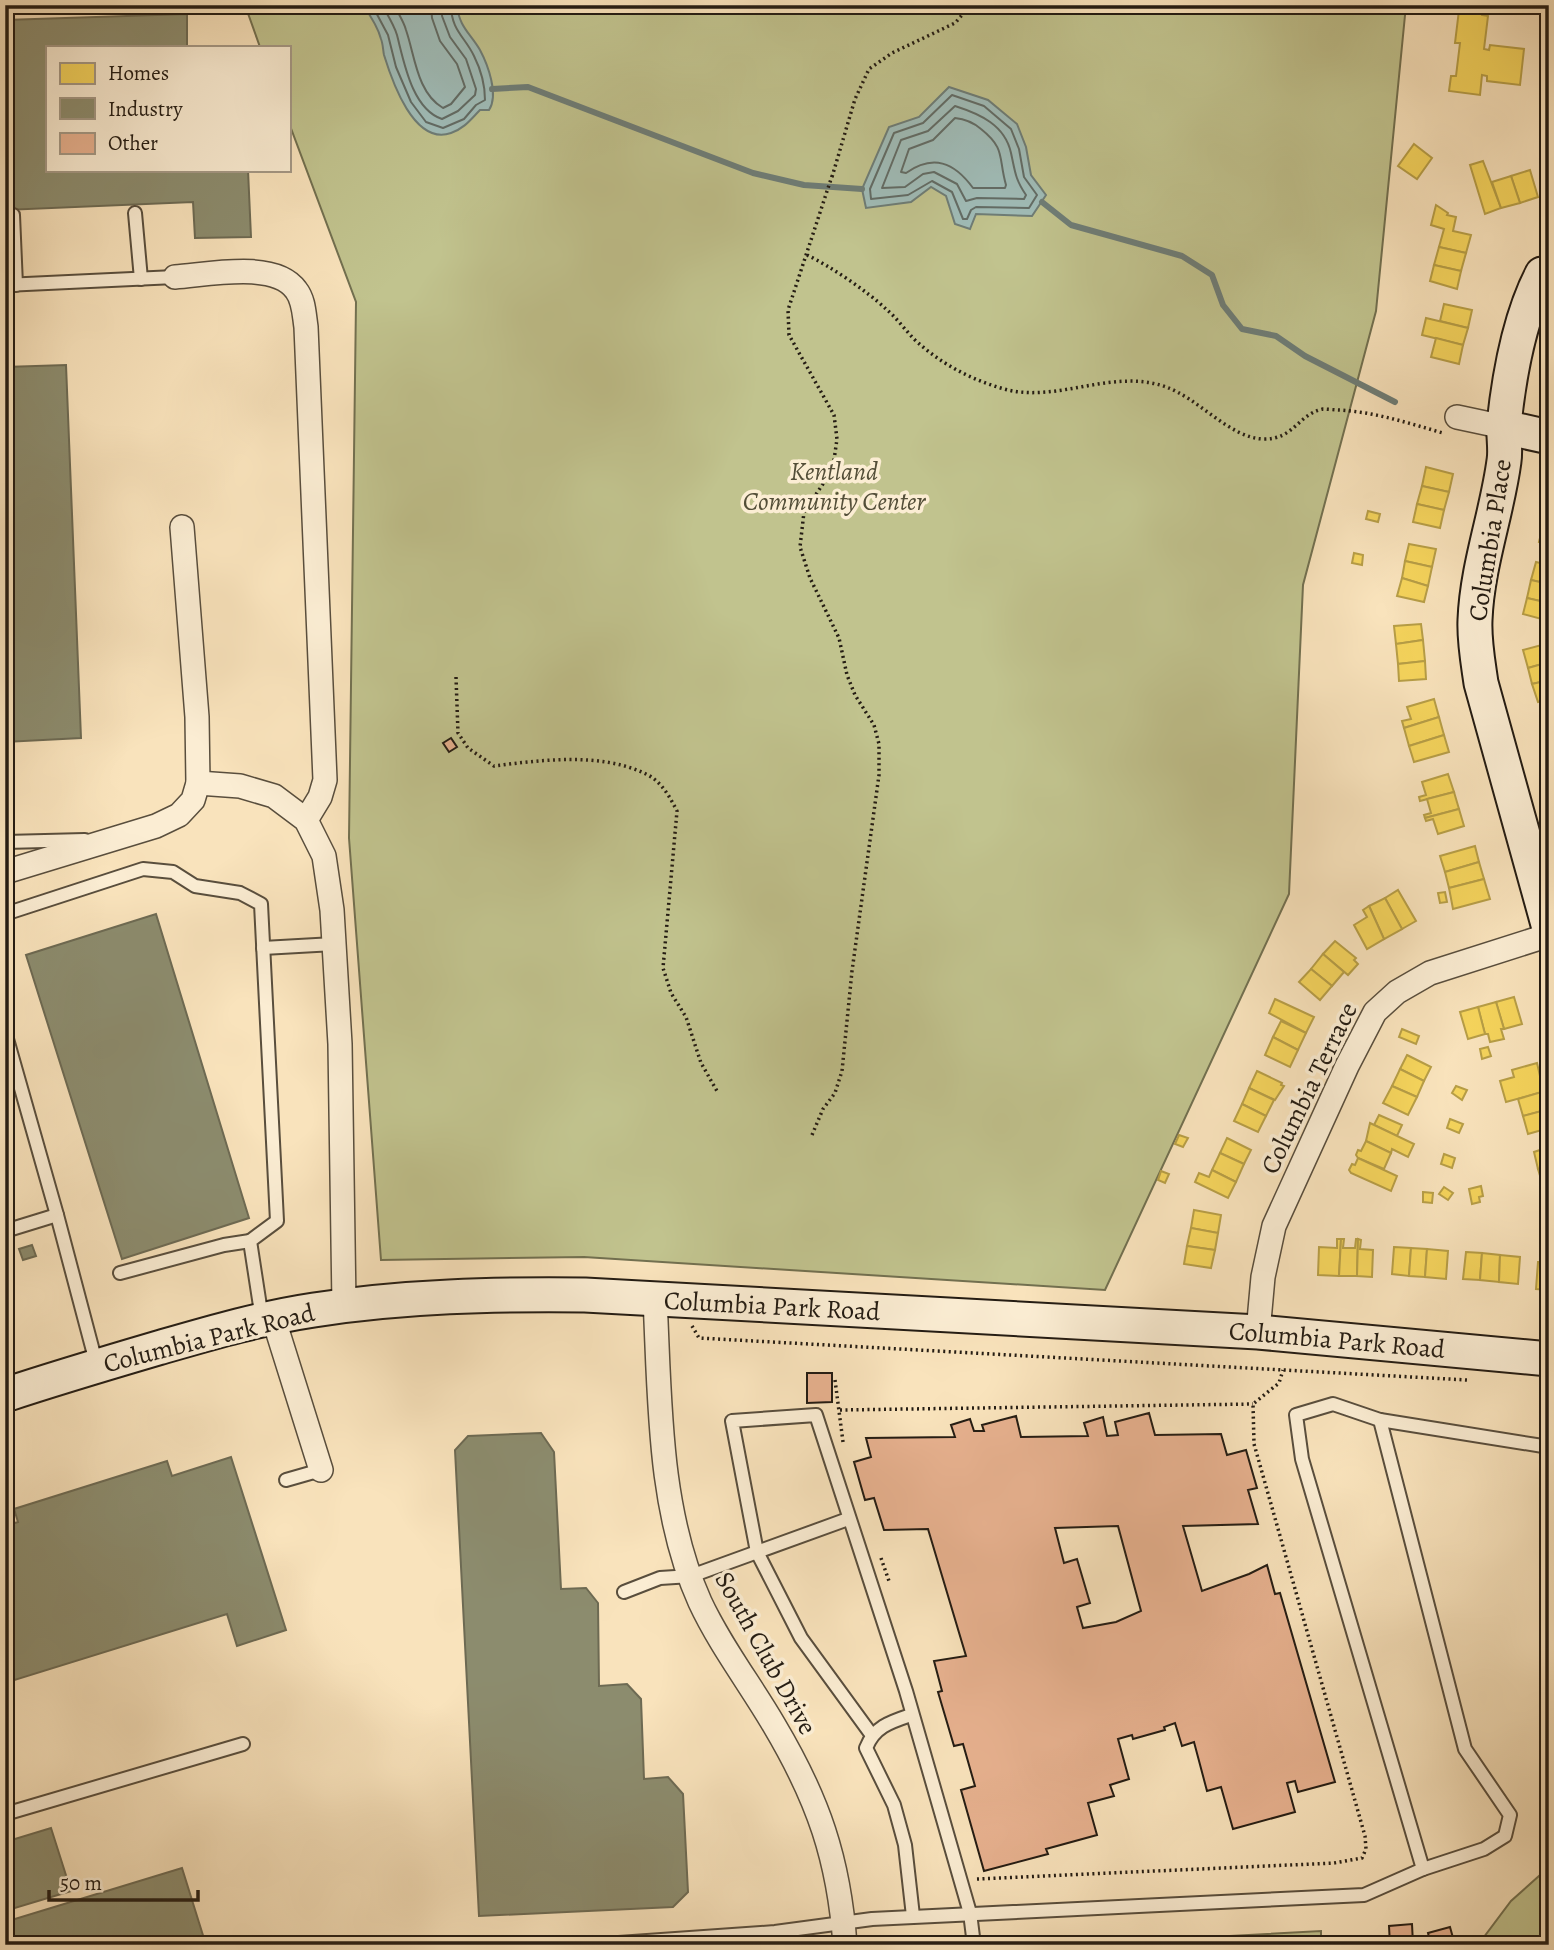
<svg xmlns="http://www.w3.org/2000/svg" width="1554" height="1950" font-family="Alegreya,serif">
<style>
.green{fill:#c1c38e;stroke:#727050;stroke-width:2}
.water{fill:#a0bdb9;stroke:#6e7d77;stroke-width:2}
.homes{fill:#f6d55c;stroke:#b79e46;stroke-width:2}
.industry{fill:#8c8c6e;stroke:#6d6a53;stroke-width:2}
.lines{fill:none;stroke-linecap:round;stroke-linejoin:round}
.shore{stroke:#626c66;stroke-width:2}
.stream{stroke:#6e7d77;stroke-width:6}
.building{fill:#e7b18f;stroke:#241c13;stroke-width:2;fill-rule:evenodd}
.lane-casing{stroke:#594e3d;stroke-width:16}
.street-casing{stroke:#594e3d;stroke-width:26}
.secondary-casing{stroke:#241c13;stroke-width:37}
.path{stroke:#241c13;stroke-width:3.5;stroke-dasharray:2 3.5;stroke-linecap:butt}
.lane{stroke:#fbedd3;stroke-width:12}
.street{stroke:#fbedd3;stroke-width:23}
.secondary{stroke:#fbedd3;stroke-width:33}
.labels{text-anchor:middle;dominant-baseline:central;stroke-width:7;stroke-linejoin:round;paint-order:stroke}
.park-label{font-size:26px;font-style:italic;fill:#534e38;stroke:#fbedd3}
.street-label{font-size:26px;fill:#241c13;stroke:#fbedd3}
</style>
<rect width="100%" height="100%" fill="#f9e3bc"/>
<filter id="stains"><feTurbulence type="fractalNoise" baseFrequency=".00286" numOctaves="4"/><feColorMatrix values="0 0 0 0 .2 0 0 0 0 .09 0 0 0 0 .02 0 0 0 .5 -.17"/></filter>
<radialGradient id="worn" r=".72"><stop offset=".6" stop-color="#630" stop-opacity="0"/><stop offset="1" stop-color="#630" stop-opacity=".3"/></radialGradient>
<g class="green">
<polygon points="245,5 1406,5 1376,311 1303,585 1289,894 1105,1290 584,1257 381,1260 349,838 356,302 289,123 289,47 260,47"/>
<polygon points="1549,1867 1549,1945 1478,1945 1511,1901"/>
<polygon points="1321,1931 1321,1945 1101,1945 1100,1943"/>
</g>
<g class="water">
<path d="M363 5H457C459 27 470 33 480 50 488 65 499 95 489 110H480C471 119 465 128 451 133 414 146 392 81 384 55 383 50 383 44 381 39 378 27 370 15 363 5Z"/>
<polygon points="949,87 988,100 1017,124 1026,147 1031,175 1046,195 1032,216 976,214 970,229 955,224 946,196 931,187 911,202 866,208 862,189 889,127 919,117"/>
</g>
<g class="homes">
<polygon points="1427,5 1483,5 1482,15 1488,16 1484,49 1489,50 1490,45 1524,49 1520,85 1487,81 1487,76 1482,75 1480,95 1449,91 1451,76 1456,76 1460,43 1455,43 1459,10"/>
<polygon points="1414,144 1432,158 1417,179 1398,166"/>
<polygon points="1483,161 1501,208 1485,214 1470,165"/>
<polygon points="1530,170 1538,197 1520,203 1511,176"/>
<polygon points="1511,176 1520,203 1501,208 1492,182"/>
<polygon points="1436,205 1448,213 1447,215 1456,217 1453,231 1471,235 1466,253 1439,247 1444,229 1431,225"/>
<polygon points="1439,247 1466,253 1461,271 1434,265"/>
<polygon points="1434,265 1461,271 1457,289 1430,281"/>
<polygon points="1444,304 1472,310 1468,328 1440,321"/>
<polygon points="1426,318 1468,328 1463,345 1422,335"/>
<polygon points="1436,338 1463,345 1459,364 1431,357"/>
<polygon points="1426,467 1453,474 1449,492 1422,486"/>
<polygon points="1422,486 1449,492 1444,510 1417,504"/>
<polygon points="1417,504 1444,510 1440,528 1413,522"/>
<polygon points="1368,511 1380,514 1378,522 1366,519"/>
<polygon points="1543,526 1549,527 1549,544 1539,542"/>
<polygon points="1409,544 1436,549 1432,567 1405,561"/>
<polygon points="1354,553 1363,555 1362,565 1352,563"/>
<polygon points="1405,561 1432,567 1428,586 1402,578"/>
<polygon points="1536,562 1549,565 1549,584 1531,580"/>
<polygon points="1402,578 1428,586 1424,602 1397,596"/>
<polygon points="1531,580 1549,584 1549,603 1527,598"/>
<polygon points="1527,598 1549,603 1549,621 1523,614"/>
<polygon points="1421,624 1423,640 1396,644 1394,626"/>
<polygon points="1423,640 1425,661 1398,664 1396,644"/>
<polygon points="1549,643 1549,662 1528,668 1523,650"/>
<polygon points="1425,661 1426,679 1399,681 1398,664"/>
<polygon points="1549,662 1549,680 1532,684 1528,668"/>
<polygon points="1549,680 1549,699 1538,702 1532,684"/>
<polygon points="1434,699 1439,717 1404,728 1402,721 1411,719 1407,707"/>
<polygon points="1439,717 1444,735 1409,746 1404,728"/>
<polygon points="1444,735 1449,752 1414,762 1409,746"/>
<polygon points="1448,774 1454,792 1420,801 1419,797 1426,795 1422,782"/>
<polygon points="1454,792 1459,809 1425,818 1424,815 1431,813 1427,799"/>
<polygon points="1459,809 1464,826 1438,834 1433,819 1426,821 1425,818"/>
<polygon points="1475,846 1479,862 1445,872 1440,856"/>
<polygon points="1479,862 1484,879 1449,888 1445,872"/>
<polygon points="1484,879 1490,899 1453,909 1449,888"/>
<polygon points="1398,890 1416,921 1402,929 1385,898"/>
<polygon points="1445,892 1447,902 1440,903 1438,893"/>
<polygon points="1385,898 1402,929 1384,939 1369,906"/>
<polygon points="1369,906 1384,939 1367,949 1354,925 1367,917 1363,910"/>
<polygon points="1335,941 1356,958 1354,960 1358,964 1348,975 1323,954"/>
<polygon points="1323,954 1344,972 1332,986 1311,969"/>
<polygon points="1311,969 1332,986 1320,1000 1299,982"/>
<polygon points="1514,997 1522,1024 1504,1029 1496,1002"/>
<polygon points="1275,999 1314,1017 1306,1033 1269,1013"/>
<polygon points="1496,1002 1504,1029 1501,1029 1504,1039 1490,1042 1488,1034 1485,1034 1478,1007"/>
<polygon points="1478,1007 1485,1034 1468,1039 1460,1012"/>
<polygon points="1281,1021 1306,1033 1298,1050 1273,1037"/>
<polygon points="1402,1029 1419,1036 1416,1044 1399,1037"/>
<polygon points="1273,1037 1298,1050 1290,1067 1265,1055"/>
<polygon points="1488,1047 1491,1056 1482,1059 1480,1049"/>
<polygon points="1407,1055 1431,1067 1424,1081 1400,1069"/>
<polygon points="1537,1063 1540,1076 1548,1074 1549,1090 1506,1102 1500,1081 1514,1077 1512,1070"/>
<polygon points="1400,1069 1424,1081 1417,1097 1392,1086"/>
<polygon points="1257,1071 1282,1083 1281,1085 1284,1086 1275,1100 1249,1088"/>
<polygon points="1392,1086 1417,1097 1408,1115 1383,1103"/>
<polygon points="1456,1086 1467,1090 1462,1100 1452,1093"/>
<polygon points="1249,1088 1274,1100 1266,1116 1242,1104"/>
<polygon points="1545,1091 1549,1109 1523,1116 1518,1099"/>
<polygon points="1242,1104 1266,1116 1258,1132 1234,1121"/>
<polygon points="1549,1109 1549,1128 1528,1134 1523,1116"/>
<polygon points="1379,1115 1402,1125 1397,1136 1374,1125"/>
<polygon points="1450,1119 1463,1124 1459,1133 1447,1128"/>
<polygon points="1370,1123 1414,1144 1408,1157 1392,1149 1391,1153 1366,1141"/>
<polygon points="1179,1135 1188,1138 1183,1147 1175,1144"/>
<polygon points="1227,1138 1251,1150 1244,1164 1220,1153"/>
<polygon points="1366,1141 1391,1153 1384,1169 1358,1158 1356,1155 1358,1150 1361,1151"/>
<polygon points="1549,1147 1549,1166 1538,1169 1534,1152"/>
<polygon points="1220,1153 1244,1164 1236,1182 1212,1170"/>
<polygon points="1444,1154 1455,1158 1452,1168 1441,1164"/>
<polygon points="1358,1158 1397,1176 1391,1191 1351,1173 1349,1170 1352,1164 1355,1165"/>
<polygon points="1549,1166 1549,1184 1543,1186 1538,1169"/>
<polygon points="1212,1170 1236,1182 1228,1198 1195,1182 1199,1173 1209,1177"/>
<polygon points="1161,1171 1169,1174 1165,1183 1158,1180"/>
<polygon points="1481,1186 1483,1196 1479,1197 1480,1202 1472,1204 1469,1189"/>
<polygon points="1444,1187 1453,1193 1448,1200 1439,1194"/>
<polygon points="1423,1192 1433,1193 1432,1203 1423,1202"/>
<polygon points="1194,1210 1221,1215 1218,1233 1191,1228"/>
<polygon points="1191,1228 1218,1233 1215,1250 1187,1246"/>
<polygon points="1337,1239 1341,1239 1339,1276 1318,1275 1319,1247 1337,1248"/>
<polygon points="1341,1239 1344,1239 1343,1248 1355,1248 1356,1239 1358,1239 1357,1276 1339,1276"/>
<polygon points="1358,1239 1361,1240 1360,1249 1373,1250 1372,1277 1357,1276"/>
<polygon points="1187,1246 1215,1250 1211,1268 1184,1264"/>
<polygon points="1394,1247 1411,1248 1409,1276 1392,1274"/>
<polygon points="1411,1248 1427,1249 1425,1277 1409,1276"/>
<polygon points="1427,1249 1448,1251 1446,1279 1425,1277"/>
<polygon points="1466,1252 1482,1253 1480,1280 1463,1279"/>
<polygon points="1482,1253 1500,1255 1499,1282 1480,1280"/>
<polygon points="1500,1255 1520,1257 1518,1284 1499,1282"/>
<polygon points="1538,1262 1549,1262 1549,1290 1536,1289"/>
</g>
<g class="industry">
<polygon points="187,14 187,47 47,47 47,170 248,170 251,237 195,238 193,202 5,210 5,20"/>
<polygon points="66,365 81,738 5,742 5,367"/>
<polygon points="156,914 249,1218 122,1259 26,955"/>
<polygon points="32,1245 36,1256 23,1260 19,1249"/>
<polygon points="541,1433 554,1452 561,1589 586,1588 598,1603 599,1686 627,1684 641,1699 644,1779 668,1777 683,1794 688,1892 673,1907 479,1916 455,1450 468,1436"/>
<polygon points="231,1457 286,1630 237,1646 227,1614 5,1683 5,1526 18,1522 14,1509 167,1461 172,1476"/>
<polygon points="51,1828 71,1891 5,1911 5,1842"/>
<polygon points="182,1868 206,1945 5,1945 5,1922"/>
</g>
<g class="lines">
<g class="shore">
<path d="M372 5 388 35 396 67 411 102 426 122 443 128 464 119 476 105 485 100C485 85 481 70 474 56 465 37 451 30 451 5"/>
<path d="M382 5C387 14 394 25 397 35 404 62 412 109 442 119L458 111 475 95 476 89 466 59 450 37 442 16V5"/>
<path d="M394 5C398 13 404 22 406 30 415 56 417 93 443 108L451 104 465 87 457 64 440 41 432 18 431 5"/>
<polygon points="952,95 984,106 1011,129 1019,149 1024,177 1037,195 1029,208 976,207 971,210 967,219 963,219 952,192 932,181 908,195 871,199 870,189 894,133 923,123"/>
<path d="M955 106C980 114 1005 125 1011 153 1015 171 1015 179 1026 195L1024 199 977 198 966 201 957 184 934 172 923 174 905 187 882 188 901 140 928 131Z"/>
<path d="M955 118C965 119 974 123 981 129 1006 149 998 157 1006 185L1005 188H973C954 162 933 154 906 173L901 172 909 149 933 140Z"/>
</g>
<g class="stream">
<polyline points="492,89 528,87 753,173 804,185 862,189"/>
<polyline points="1042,202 1071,225 1182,256 1212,275 1223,305 1242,329 1276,336 1305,356 1395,402"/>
</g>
</g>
<g class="building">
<polygon points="451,738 457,747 449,752 443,743"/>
<polygon points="807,1373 832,1373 832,1402 807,1403"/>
<path d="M1149 1413 1155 1435 1221 1434 1227 1455 1246 1450 1257 1488 1248 1490 1258 1524 1183 1526 1202 1591 1249 1574 1267 1565 1275 1594 1280 1593 1335 1782 1298 1792 1295 1781 1287 1783 1295 1812 1233 1829 1221 1787 1207 1791 1194 1742 1182 1746 1175 1723 1164 1727 1165 1730 1133 1739 1132 1735 1118 1739 1129 1779 1110 1785 1114 1796 1088 1803 1097 1835 1046 1849 1048 1854 984 1871 961 1790 975 1786 963 1744 954 1746 938 1692 942 1691 934 1661 966 1656 928 1529 884 1530 874 1498 865 1500 854 1462 871 1457 866 1438 955 1437 951 1425 970 1419 974 1431H984L982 1425 1016 1416 1021 1437 1088 1436 1084 1423 1103 1417 1107 1436 1118 1435 1115 1422ZM1118 1526 1141 1611 1116 1622 1083 1628 1077 1607 1090 1603 1077 1559 1064 1563 1055 1528Z"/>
<polygon points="1412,1924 1413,1944 1390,1945 1389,1926"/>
<polygon points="1450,1927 1455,1945 1431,1945 1428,1933"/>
</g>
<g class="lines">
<g class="lane-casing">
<g id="lane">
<polyline points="135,213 141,279"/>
<polyline points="13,215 16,285"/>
<polyline points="5,285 175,277"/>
<polyline points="5,842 85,840"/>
<polyline points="11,912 143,869 173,872 195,886 240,893 261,904 277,1221 250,1241 262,1319"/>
<polyline points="263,948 334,944"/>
<polyline points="5,1032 57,1215 97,1366"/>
<polyline points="5,1231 57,1215"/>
<polyline points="120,1273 224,1245 250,1241"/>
<polyline points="1380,1420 1465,1749 1510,1815 1505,1836 1484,1849 1423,1869"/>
<polyline points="286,1480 321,1470"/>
<polyline points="624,1592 660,1578 691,1576 848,1519"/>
<path d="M911 1715C890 1722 874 1727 866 1748L894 1805 905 1845 913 1916"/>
<polyline points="871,1734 801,1638 757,1552 732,1421 816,1415 906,1691 970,1913 974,1945"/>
<polyline points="5,1814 243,1744"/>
<polyline points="590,1945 775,1932 872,1919 1364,1895 1423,1869 1302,1459 1296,1415 1333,1404 1380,1420 1549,1447"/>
</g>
</g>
<g class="street-casing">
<g id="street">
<path d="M175 277C207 275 275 260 296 290 304 300 304 314 306 327L325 780 320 797 306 820"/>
<polyline points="1457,417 1504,427"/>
<polyline points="198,783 240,786 274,796 306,820 324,856 332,910 340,1044 344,1305"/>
<polyline points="5,872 156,826 179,815 193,800 198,783 197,717 182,527"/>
<path d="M655 1299C660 1399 658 1509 700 1602 720 1645 750 1684 774 1725 818 1799 839 1859 845 1945"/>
<polyline points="273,1317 321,1470"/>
<polyline points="1258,1332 1263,1277 1274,1226 1347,1066 1375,1012 1397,992 1430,973 1549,935"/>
</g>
</g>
<g class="secondary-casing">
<g id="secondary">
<path d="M1542 274C1520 316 1509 377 1504 424 1503 436 1506 449 1504 461 1497 514 1477 566 1475 620 1474 641 1478 662 1481 683L1549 928"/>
<polyline points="1504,427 1549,437"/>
<path d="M5 1395C56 1378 107 1363 158 1348 210 1333 261 1318 314 1310 404 1296 494 1294 585 1295L1258 1332 1549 1359"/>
</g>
</g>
<g class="path">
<polyline points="832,177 855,99 869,69 892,53 955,23 971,5"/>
<path d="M807 255C830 266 867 291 886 309 897 318 905 330 915 340 941 364 973 381 1008 390 1060 402 1114 368 1166 387 1198 398 1230 438 1263 439 1294 440 1298 414 1323 409 1328 409 1334 410 1339 410 1375 412 1408 423 1443 433"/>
<path d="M456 677 458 733 468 748 494 766C541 760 601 752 646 774 661 781 670 797 677 811L663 968 671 993 686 1017 701 1063 717 1091"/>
<polyline points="812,1135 823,1109 835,1093 842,1071 852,971 879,775 879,744 874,725 855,695 847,675 839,638 810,578 800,547 804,512 825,481 834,460 837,439 834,415 789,335 788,310 832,176"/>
<polyline points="692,1326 699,1338 1467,1380"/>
<polyline points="835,1380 843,1442"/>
<polyline points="840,1410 1253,1404"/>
<polyline points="881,1558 890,1584"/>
<polyline points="977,1879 1334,1863 1362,1858 1366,1849 1365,1836 1254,1444 1253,1404 1279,1383 1283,1370"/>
</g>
<use href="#lane" class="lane"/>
<use href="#street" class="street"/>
<use href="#secondary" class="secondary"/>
</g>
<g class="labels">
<g class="park-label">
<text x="834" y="471">Kentland<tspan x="834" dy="30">Community Center</tspan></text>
</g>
<g class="street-label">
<text transform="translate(1490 540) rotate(-81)">Columbia Place</text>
<text transform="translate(1309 1088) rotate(-64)">Columbia Terrace</text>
<text transform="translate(772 1306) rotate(3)">Columbia Park Road</text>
<text transform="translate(209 1338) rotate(-14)">Columbia Park Road</text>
<text transform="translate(1337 1340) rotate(5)">Columbia Park Road</text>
<text transform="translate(766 1653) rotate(61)">South Club Drive</text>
</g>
</g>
<rect width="1554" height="1950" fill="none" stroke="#f9e3bc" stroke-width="28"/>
<rect x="7" y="7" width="1540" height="1936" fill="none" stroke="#241c13" stroke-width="3.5"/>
<rect x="14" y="14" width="1526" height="1922" fill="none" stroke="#241c13" stroke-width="2"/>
<rect x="46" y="46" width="245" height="126" fill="#fbedd3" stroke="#a59986" stroke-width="2"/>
<rect x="60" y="63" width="35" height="21" fill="#f6d55c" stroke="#a59986" stroke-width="2"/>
<text x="108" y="80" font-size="21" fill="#241c13">Homes</text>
<rect x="60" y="98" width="35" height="21" fill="#8c8c6e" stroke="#a59986" stroke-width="2"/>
<text x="108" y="116" font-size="21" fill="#241c13">Industry</text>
<rect x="60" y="133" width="35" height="21" fill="#e7b18f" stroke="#a59986" stroke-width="2"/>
<text x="108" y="150" font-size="21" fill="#241c13">Other</text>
<path d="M49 1890v10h149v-10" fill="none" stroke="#241c13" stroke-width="3.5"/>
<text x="60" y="1890" font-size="21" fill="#241c13" stroke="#fbedd3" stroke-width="5" paint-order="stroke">50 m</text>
<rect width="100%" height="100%" filter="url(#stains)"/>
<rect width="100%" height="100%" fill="url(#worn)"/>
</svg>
